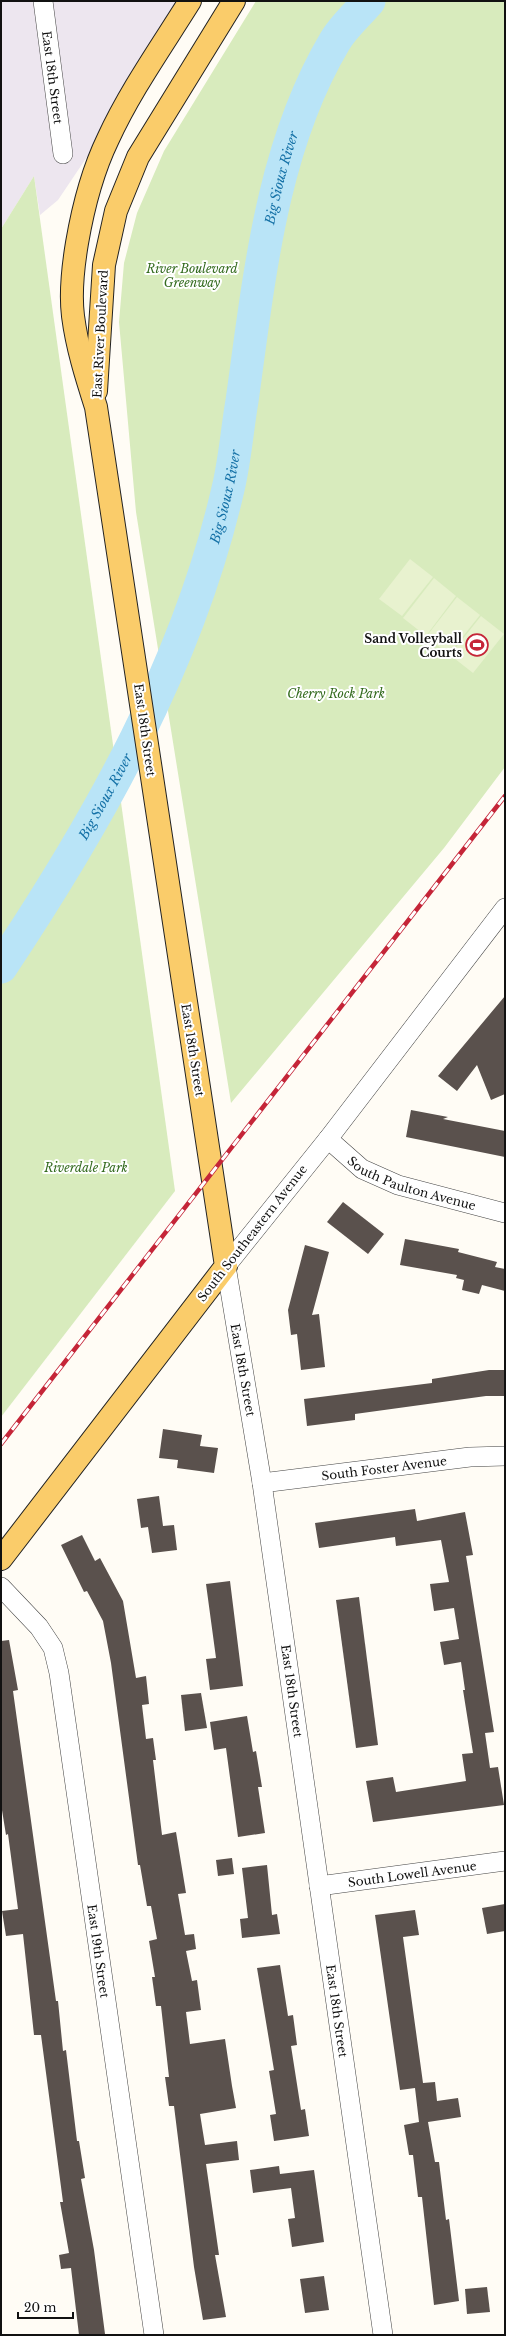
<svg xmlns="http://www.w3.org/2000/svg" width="506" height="2336" font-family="'Libre Baskerville',serif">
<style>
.industrial{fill:#ede6ef}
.green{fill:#d8ebbd;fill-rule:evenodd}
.pitch{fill:#e8f2cf}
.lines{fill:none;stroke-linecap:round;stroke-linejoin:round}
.river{stroke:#b9e4f7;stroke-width:33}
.building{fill:#5a514d}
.minor-casing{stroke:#444;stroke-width:20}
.major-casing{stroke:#222;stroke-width:24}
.minor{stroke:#fff;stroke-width:19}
.major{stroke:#facc6a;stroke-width:22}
.rail-casing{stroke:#c52538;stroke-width:4.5}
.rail{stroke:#fff;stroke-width:3;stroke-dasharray:9;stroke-linecap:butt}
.labels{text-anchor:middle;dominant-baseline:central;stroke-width:4;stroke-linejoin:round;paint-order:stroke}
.street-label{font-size:12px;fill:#111;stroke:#fff}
.park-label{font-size:12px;font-style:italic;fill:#346b1f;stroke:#fff}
.poi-label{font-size:12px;font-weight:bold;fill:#111;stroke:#fff;text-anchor:end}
.water-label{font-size:13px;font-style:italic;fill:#1672a7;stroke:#fff}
</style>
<rect width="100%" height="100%" fill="#fffcf5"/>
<polygon class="industrial" points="1,1 182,1 99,139 58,200 40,215 34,176 1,229"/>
<g class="green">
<path d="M256 1H369L342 32 373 1H505V767L444 848 231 1103 136 512 119 322 124 263 137 213 164 151ZM307 98 269 230 285 162Z"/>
<polygon points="34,176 175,1191 1,1417 1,229"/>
</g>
<g class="pitch">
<polygon points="410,559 433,577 402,616 379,599"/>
<polygon points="434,578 456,596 426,636 403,618"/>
<polygon points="457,597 480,615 449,654 426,637"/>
<polygon points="481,616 504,634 473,673 450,655"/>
</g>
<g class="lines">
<path class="river" id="s1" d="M1 967C99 820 188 663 228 489 235 460 237 430 242 401 259 280 271 148 335 41 343 27 358 14 369 1"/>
</g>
<g class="building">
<polygon points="505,996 505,1094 491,1100 477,1065 457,1091 438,1076"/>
<polygon points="411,1110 448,1117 443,1119 505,1131 505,1157 406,1137"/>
<polygon points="343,1202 384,1234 368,1254 327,1222"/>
<polygon points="405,1239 459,1249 458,1252 497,1262 495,1267 505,1269 505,1291 482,1285 479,1294 462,1290 464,1280 456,1278 457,1275 400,1265"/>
<polygon points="305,1245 329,1252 312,1315 319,1314 325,1367 301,1370 297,1334 291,1335 288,1310"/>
<polygon points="489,1370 505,1370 505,1396 486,1396 355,1414 355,1420 307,1426 304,1399 432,1383 432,1379"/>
<polygon points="163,1429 202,1435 200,1446 218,1448 214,1473 177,1468 178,1460 159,1458"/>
<polygon points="159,1496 163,1526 174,1525 177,1550 152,1553 148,1527 141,1528 137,1499"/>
<polygon points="415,1509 417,1521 465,1512 473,1555 466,1556 494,1732 485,1733 490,1768 498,1767 504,1805 373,1822 366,1781 393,1777 396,1792 466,1781 462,1754 473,1753 463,1690 465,1690 461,1662 444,1665 440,1642 459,1639 454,1608 434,1611 430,1584 449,1582 441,1540 396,1546 395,1537 319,1548 315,1523"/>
<polygon points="82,1535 95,1561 100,1558 123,1601 136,1678 146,1676 149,1704 142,1705 146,1739 153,1738 156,1760 153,1760 162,1835 176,1832 186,1893 178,1894 185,1935 194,1934 196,1949 186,1951 192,1981 197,1980 201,2010 186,2012 190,2044 225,2039 232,2086 236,2108 200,2114 205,2145 237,2141 239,2160 206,2164 219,2255 215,2255 226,2317 203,2320 194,2267 174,2106 169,2106 165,2077 169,2077 161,2006 156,2006 152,1977 155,1977 149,1941 157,1939 151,1906 147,1906 140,1865 138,1865 111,1663 103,1621 87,1591 84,1592 61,1545"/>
<polygon points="230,1581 243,1686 210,1690 206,1659 216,1658 206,1584"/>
<polygon points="359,1597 378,1745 356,1748 336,1600"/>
<polygon points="9,1640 18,1690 13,1691 56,2001 58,2001 63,2051 66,2050 77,2141 79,2141 85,2178 81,2179 94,2250 105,2334 79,2335 71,2268 61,2269 59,2255 69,2253 60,2202 63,2202 41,2035 34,2035 23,1934 6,1936 2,1911 18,1909 8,1834 6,1835 1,1804 1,1641"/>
<polygon points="201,1693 207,1728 185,1731 181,1695"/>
<polygon points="247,1716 253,1752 256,1751 262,1787 258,1787 265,1833 238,1837 226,1748 214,1750 210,1722"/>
<polygon points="232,1858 234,1874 218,1876 216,1860"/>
<polygon points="267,1865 272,1915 277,1914 280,1934 242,1938 240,1919 248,1918 242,1868"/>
<polygon points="505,1904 505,1931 487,1934 482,1908"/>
<polygon points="415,1910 419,1935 403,1937 423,2083 435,2082 437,2101 458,2098 461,2117 428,2122 435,2162 439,2162 446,2220 449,2219 459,2301 434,2305 422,2197 418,2197 413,2155 409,2155 404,2125 419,2122 415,2088 400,2090 375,1915"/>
<polygon points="280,1965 288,2016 293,2015 297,2045 291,2046 301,2110 305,2109 309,2136 274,2141 270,2115 276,2114 269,2071 274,2070 257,1968"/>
<polygon points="279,2166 280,2174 314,2170 324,2242 292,2247 288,2219 295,2218 291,2188 253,2193 250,2170"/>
<polygon points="324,2276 329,2310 305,2313 300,2279"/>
<polygon points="487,2287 490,2312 467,2314 465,2289"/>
</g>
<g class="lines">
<g class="minor-casing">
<g id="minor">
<path id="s2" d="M43 1 63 154"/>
<path id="s3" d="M328 1139 362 1169 398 1185 505 1213"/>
<path id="s4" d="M262 1483 470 1457 505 1456"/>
<path id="s5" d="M1 1587 39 1627 53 1648 59 1673 154 2335"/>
<path id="s6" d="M319 1886 505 1861"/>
<polyline points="383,2335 262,1483 226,1266 328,1139 505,908"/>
</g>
</g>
<g class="major-casing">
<g id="major">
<polyline points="96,391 104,265 116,211 138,157 234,1"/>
<path d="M1 1559 226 1266 96 407C86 376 77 347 73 316 70 292 73 267 77 243 83 208 92 172 108 139 130 91 162 46 190 1"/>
</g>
</g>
<use href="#minor" class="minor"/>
<use href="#major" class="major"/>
<g class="rail-casing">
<polyline id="rail" points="1,1444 505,796"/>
</g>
<use href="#rail" class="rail"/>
</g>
<defs>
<g id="stadium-ring" transform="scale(1.15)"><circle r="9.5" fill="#fff" stroke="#c52538" stroke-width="1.5"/><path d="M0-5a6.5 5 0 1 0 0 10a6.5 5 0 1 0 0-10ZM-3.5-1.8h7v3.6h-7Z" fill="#c52538"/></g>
</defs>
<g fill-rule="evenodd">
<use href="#stadium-ring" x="477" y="645"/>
</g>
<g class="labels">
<g class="street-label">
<text stroke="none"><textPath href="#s2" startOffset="77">East 18th Street</textPath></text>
<text transform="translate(100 334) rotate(-87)">East River Boulevard</text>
<text transform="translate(145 730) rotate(82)">East 18th Street</text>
<text transform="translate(193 1050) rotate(81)">East 18th Street</text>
<text stroke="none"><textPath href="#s3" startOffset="97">South Paulton Avenue</textPath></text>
<text transform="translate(252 1233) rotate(-52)">South Southeastern Avenue</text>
<text transform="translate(243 1370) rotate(80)">East 18th Street</text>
<text stroke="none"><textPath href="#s4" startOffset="123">South Foster Avenue</textPath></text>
<text transform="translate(292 1691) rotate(82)">East 18th Street</text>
<text stroke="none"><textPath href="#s6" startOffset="94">South Lowell Avenue</textPath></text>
<text stroke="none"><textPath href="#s5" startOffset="387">East 19th Street</textPath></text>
<text transform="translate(337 2011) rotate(82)">East 18th Street</text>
</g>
<g class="park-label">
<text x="192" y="268">River Boulevard<tspan x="192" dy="14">Greenway</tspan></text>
<text x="336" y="693">Cherry Rock Park</text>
<text x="86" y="1167">Riverdale Park</text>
</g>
<g class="poi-label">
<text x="462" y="638">Sand Volleyball<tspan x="462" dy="14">Courts</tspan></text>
</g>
<g class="water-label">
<text stroke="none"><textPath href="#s1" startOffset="848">Big Sioux River</textPath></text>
<text stroke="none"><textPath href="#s1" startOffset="524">Big Sioux River</textPath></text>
<text stroke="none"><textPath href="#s1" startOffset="200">Big Sioux River</textPath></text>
</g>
</g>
<rect width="506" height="2336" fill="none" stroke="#111111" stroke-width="4"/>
<path d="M18 2312v6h55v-6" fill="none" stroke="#111111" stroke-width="2"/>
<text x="24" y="2312" font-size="12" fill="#111111" stroke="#ffffff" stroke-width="3" paint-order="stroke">20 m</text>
</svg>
